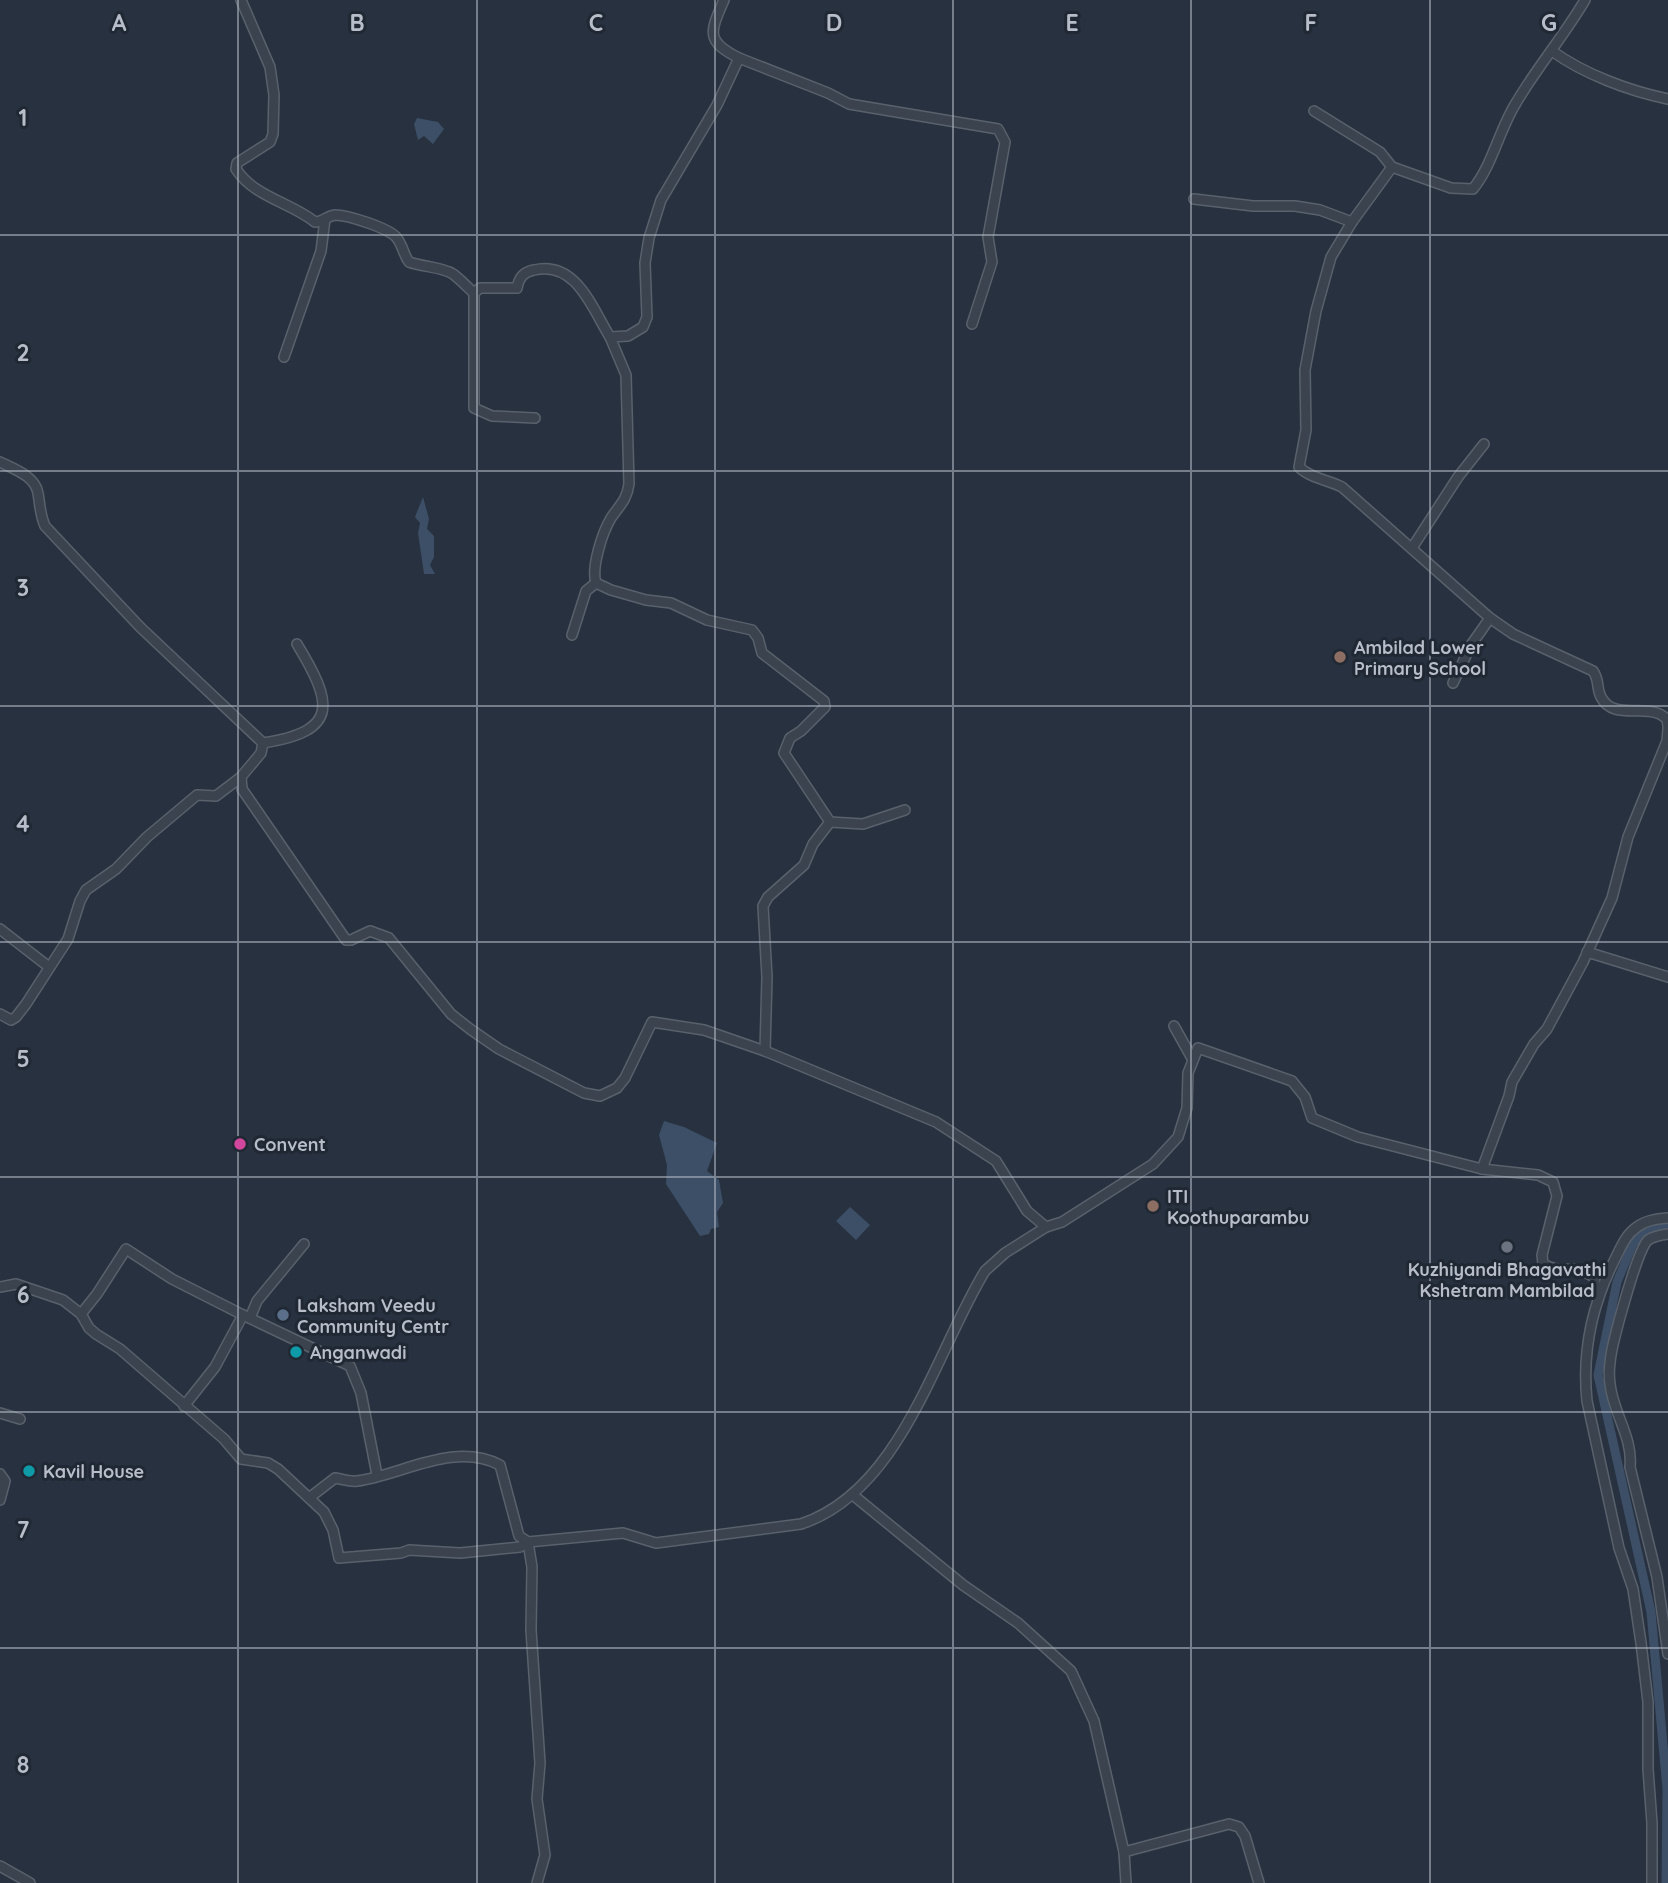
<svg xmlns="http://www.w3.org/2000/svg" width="1668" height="1883" font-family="Quicksand,sans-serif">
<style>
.water{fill:#3d4f66}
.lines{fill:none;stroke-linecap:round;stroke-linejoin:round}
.canal{stroke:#3d4f66;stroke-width:9}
.minor-casing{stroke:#59616c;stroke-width:12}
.minor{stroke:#3b434f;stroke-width:9}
.grid{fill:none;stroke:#b7bec9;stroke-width:2;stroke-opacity:0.55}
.education-dot{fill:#8d6e63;stroke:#202834;stroke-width:2.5}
.hotel-dot{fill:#d1479c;stroke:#202834;stroke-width:2.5}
.worship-dot{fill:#6b7280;stroke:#202834;stroke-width:2.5}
.service-dot{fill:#5c6f8a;stroke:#202834;stroke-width:2.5}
.culture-dot{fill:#0f9aa8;stroke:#202834;stroke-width:2.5}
.labels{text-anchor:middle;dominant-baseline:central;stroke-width:6;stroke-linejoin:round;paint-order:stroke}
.poi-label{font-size:18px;font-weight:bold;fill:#b7bec9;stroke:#202834;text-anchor:start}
.grid-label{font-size:23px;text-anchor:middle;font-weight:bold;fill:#b7bec9;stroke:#202834;stroke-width:6;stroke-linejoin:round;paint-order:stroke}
</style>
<rect width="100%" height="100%" fill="#27313f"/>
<g class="water">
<polygon points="417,118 438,122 444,129 433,144 424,136 418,140 414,124"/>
<polygon points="423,497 429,519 427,529 434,536 434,557 430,565 435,574 424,574 418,533 420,523 415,517"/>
<polygon points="664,1121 684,1127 717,1143 707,1171 719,1180 723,1203 717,1212 719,1227 711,1229 709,1234 700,1236 666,1184 667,1165 659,1135"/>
<polygon points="850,1207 870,1225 856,1240 836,1221"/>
</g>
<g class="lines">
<polyline class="canal" points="1666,1883 1667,1789 1651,1612 1598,1375 1617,1282 1633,1244 1647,1230 1668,1227"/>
<g class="minor-casing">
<g id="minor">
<path d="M241 0 270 67 274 95 273 134 270 142 237 163 236 169C254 197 290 202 315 222 323 222 327 216 335 215 348 215 388 228 396 237 403 245 403 254 409 262 423 267 442 267 453 274 460 279 467 287 474 293L480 288H517C519 278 523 272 534 270 576 260 592 308 610 337"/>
<path d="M724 0C710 32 705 41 739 58L717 105 661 200 649 238 645 263 647 317 643 327 628 336 610 337 626 375 629 484C627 500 619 506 611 518 602 533 591 568 596 583L611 590 646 600 671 603 707 620 752 630 758 638 762 653 824 701 825 707 801 731 790 738 784 753 830 822 813 844 804 865 768 897 763 906 767 977 765 1051"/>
<path d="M1585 0C1564 36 1537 67 1516 103 1499 130 1493 164 1473 189L1451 188 1392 167 1352 222 1331 257 1316 311 1305 370 1306 430 1299 467C1310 478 1328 480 1342 487L1490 618 1513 634 1593 671C1600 681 1596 688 1601 697 1612 719 1640 706 1657 713 1661 714 1664 717 1667 719L1668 726"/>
<path d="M1552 51C1584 74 1629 91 1668 99"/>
<polyline points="739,58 828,93 849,104 998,129 1005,142 988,237 992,262 972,324"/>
<polyline points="1314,111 1380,152 1392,167"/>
<polyline points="1194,199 1253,206 1295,206 1320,210 1352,222"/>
<polyline points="474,293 474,408 492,416 535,418"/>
<polyline points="284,357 321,251 325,219"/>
<path d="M0 462C14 469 35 476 38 493 40 505 40 515 45 526L140 627 263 743 261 753 241 777 242 789 346 940H351L370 931 389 938 451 1014 470 1029 499 1049 584 1093 600 1096 617 1088 625 1078 652 1022 704 1030 765 1051 936 1122 996 1161 1027 1211 1046 1227 1062 1222 1153 1164 1178 1137 1187 1108 1188 1073 1198 1048 1292 1081 1305 1097 1312 1118 1358 1137 1482 1169 1509 1096 1512 1082 1534 1044 1547 1029 1583 962 1612 898 1628 837 1667 741 1668 729"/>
<polyline points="1412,548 1458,477 1484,444"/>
<polyline points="572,635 586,591 596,583"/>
<polyline points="1453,683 1471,645 1490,618"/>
<path d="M263 743C341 731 332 702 297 644"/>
<polyline points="830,822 863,824 905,810"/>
<polyline points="0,929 49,967"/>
<polyline points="1587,952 1668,977"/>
<polyline points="0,1014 11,1020 16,1017 26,1004 68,939 80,901 86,890 116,869 147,837 197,795 216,796 241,777"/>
<polyline points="1174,1026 1193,1060"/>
<path d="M1482 1169 1538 1175 1553 1182 1557 1196 1542 1255 1543 1264C1562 1275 1574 1263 1594 1277L1597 1295"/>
<path d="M1668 1234C1661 1235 1654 1236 1648 1240 1637 1250 1611 1346 1610 1363 1609 1370 1609 1377 1610 1384 1613 1413 1633 1437 1630 1467L1657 1577 1668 1654"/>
<path d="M0 1287 16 1284 63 1300 81 1314 89 1328 96 1334 120 1349 224 1439 241 1459 268 1463 278 1469 324 1512 333 1530 339 1558 401 1553 409 1550 460 1553 520 1547 528 1542 623 1533 656 1543 801 1524C901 1491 935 1353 985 1271L1005 1253 1046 1227"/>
<polyline points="81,1314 97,1294 126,1249 172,1279 243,1315"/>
<polyline points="250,1318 257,1301 304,1244"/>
<polyline points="184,1406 215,1367 243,1315 350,1366 361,1393 377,1475"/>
<polyline points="0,1413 20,1419"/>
<polyline points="0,1474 5,1481 0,1500"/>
<polyline points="853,1495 963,1585 1018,1623 1071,1671 1094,1721 1124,1852 1126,1883"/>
<path d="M309 1498 335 1478C342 1479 350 1482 357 1481 402 1475 454 1441 500 1465L519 1536 528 1542 532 1567 531 1630 540 1763 537 1799 545 1855 537 1883"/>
<polyline points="1124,1852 1229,1824 1239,1827 1245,1836 1259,1883"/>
<polyline points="0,1866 30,1883"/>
<path d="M1652 1883V1823L1648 1769V1702L1641 1643 1633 1589 1619 1548 1587 1401C1582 1353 1592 1306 1613 1263 1620 1250 1624 1236 1637 1227 1646 1220 1657 1219 1668 1218"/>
</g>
</g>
<use href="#minor" class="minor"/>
</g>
<path class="grid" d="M238 0V1883M477 0V1883M715 0V1883M953 0V1883M1191 0V1883M1430 0V1883M0 235H1668M0 471H1668M0 706H1668M0 942H1668M0 1177H1668M0 1412H1668M0 1648H1668"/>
<g class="education-dot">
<circle cx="1340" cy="657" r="7"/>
<circle cx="1153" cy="1206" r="7"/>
</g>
<circle class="hotel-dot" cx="240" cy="1144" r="7"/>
<circle class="worship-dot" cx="1507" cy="1247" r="7"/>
<circle class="service-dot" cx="283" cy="1315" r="7"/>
<g class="culture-dot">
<circle cx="296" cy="1352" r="7"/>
<circle cx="29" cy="1471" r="7"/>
</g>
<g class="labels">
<g class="poi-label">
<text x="1354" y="647">Ambilad Lower<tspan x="1354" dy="21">Primary School</tspan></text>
<text x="254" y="1144">Convent</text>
<text x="1167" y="1196">ITI<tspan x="1167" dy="21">Koothuparambu</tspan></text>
<text x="1507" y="1269" text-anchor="middle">Kuzhiyandi Bhagavathi<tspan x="1507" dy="21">Kshetram Mambilad</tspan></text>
<text x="297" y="1305">Laksham Veedu<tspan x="297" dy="21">Community Centr</tspan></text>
<text x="310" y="1352">Anganwadi</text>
<text x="43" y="1471">Kavil House</text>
</g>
</g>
<g class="grid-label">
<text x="119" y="31">A</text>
<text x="357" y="31">B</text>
<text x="596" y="31">C</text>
<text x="834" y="31">D</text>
<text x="1072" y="31">E</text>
<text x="1311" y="31">F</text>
<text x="1549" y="31">G</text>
<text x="23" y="126">1</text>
<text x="23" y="361">2</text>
<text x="23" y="596">3</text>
<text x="23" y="832">4</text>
<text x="23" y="1067">5</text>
<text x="23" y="1303">6</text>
<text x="23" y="1538">7</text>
<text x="23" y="1773">8</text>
</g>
</svg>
